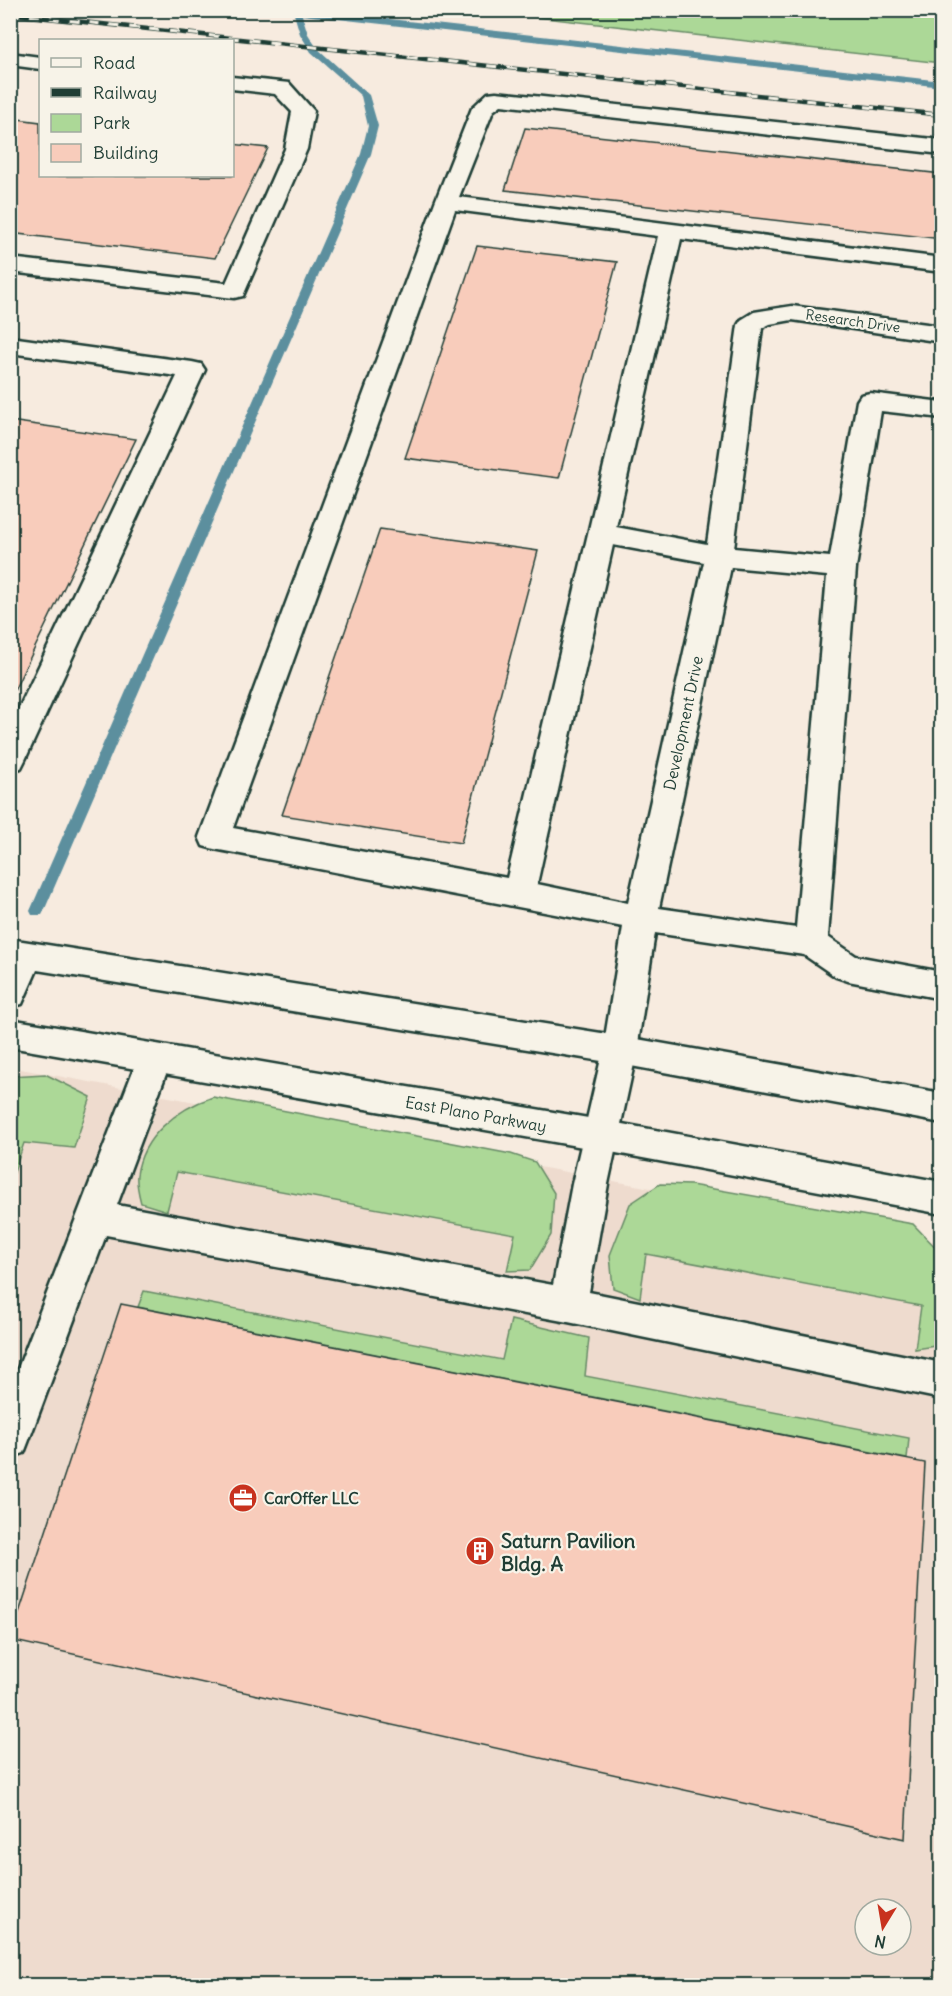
<svg xmlns="http://www.w3.org/2000/svg" width="952" height="1996" font-family="Delius,sans-serif">
<style>
.built{fill:#eedbce;fill-rule:evenodd}
.green{fill:#acd897;stroke:#668a66;stroke-width:1.5}
.lines{fill:none;stroke-linecap:round;stroke-linejoin:round}
.stream{fill:#5b8f9e;fill-rule:evenodd}
.building{fill:#f8ccbb;stroke:#1f3d34;stroke-width:1.5}
.minor-casing{stroke:#1f3d34;stroke-width:5}
.major-casing{stroke:#1f3d34;stroke-width:5}
.minor{fill:#f7f3e8;fill-rule:evenodd}
.major{fill:#f7f3e8;fill-rule:evenodd}
.rail-casing{stroke:#1f3d34;stroke-width:4.5}
.rail{stroke:#f7f3e8;stroke-width:3;stroke-dasharray:10;stroke-linecap:butt}
.labels{text-anchor:middle;dominant-baseline:central;stroke-width:4.5;stroke-linejoin:round;paint-order:stroke}
.far-street-label{font-size:14px;fill:#1f3d34;stroke:#f7f3e8}
.street-label{font-size:16px;fill:#1f3d34;stroke:#f7f3e8}
.poi-label{font-size:16px;font-weight:bold;fill:#1f3d34;stroke:#f7f3e8;text-anchor:start}
.near-poi-label{font-size:20px;font-weight:bold;fill:#1f3d34;stroke:#f7f3e8;text-anchor:start}
</style>
<rect width="100%" height="100%" fill="#f7ebdf"/>
<filter id="ink" filterUnits="userSpaceOnUse"><feTurbulence type="fractalNoise" baseFrequency=".0167" numOctaves="2"/><feDisplacementMap in="SourceGraphic" scale="12" xChannelSelector="R" yChannelSelector="G"/><feConvolveMatrix kernelMatrix="1 2 1 2 8 2 1 2 1" color-interpolation-filters="sRGB"/></filter>
<g filter="url(#ink)">
<path class="built" d="M10 1067 941 1243V1985H11ZM865 1909H901V1945H865Z"/>
<g class="green">
<polygon points="483,11 941,11 941,63"/>
<polygon points="45,1074 91,1097 74,1148 24,1143 11,1181 11,1076"/>
<path d="M213 1097 511 1154 535 1162 554 1193 551 1235 530 1270 507 1271 515 1234 177 1172 167 1211 141 1203C139 1195 136 1184 137 1175 142 1136 177 1109 213 1097Z"/>
<polygon points="660,1184 691,1185 913,1224 941,1253 941,1345 915,1349 921,1306 646,1254 640,1298 613,1288 610,1255 630,1204"/>
<polygon points="144,1291 502,1360 511,1320 589,1338 585,1376 909,1438 907,1459 138,1307"/>
</g>
<g class="lines">
<polygon class="stream" points="309,10 942,81 942,87 302,15 308,34 317,48 369,95 378,126 371,154 44,911 42,915 32,915 30,911 361,154 368,126 361,96 311,52 300,34 294,14 287,11"/>
</g>
<g class="building">
<polygon points="10,118 40,122 40,176 232,176 232,144 268,148 215,258 10,233"/>
<polygon points="525,128 942,174 942,239 505,190"/>
<polygon points="477,246 617,262 559,478 405,458"/>
<polygon points="10,421 136,439 10,699"/>
<polygon points="380,529 538,551 461,843 282,815"/>
<polygon points="121,1304 925,1463 905,1839 10,1640"/>
</g>
<g class="lines">
<g class="minor-casing">
<g id="minor">
<polygon points="10,53 40,57 40,69 10,65"/>
<polygon points="232,77 289,83 314,111 307,149 243,296 234,298 10,272 10,258 226,283 285,149 292,112 275,94 232,89"/>
<path d="M496 92 942 140V154L501 105 493 111 459 197 942 258V272L681 239 616 527 707 544 738 325 741 320 754 312 792 306 942 326V342L792 320 770 324 762 328 734 548 830 557 857 401 861 395 870 393 942 402V418L881 411 856 568 828 937 856 956 942 972V999L848 981 836 977 804 955 655 933 637 1050 608 1184 589 1292 942 1363V1399L568 1322 106 1235 29 1440 24 1453 10 1458V1389L138 1058 143 1048 155 1044 167 1048 172 1058 117 1205 553 1285 572 1184 603 1050 623 927 214 849 203 846 199 837 435 202 472 108 488 93ZM455 210 658 236 507 878 233 828ZM613 545 704 562 628 903 537 884ZM731 567 827 576 796 928 659 908Z"/>
<polygon points="10,337 192,362 201,364 205,370 25,760 21,768 10,771 10,727 177,376 10,353"/>
</g>
</g>
<g class="major-casing">
<g id="major">
<polygon points="10,939 620,1036 942,1093 942,1123 620,1064 37,970 22,1004 10,1007"/>
<polygon points="10,1019 600,1120 942,1182 942,1214 600,1150 10,1047"/>
</g>
</g>
<use href="#minor" class="minor"/>
<use href="#major" class="major"/>
<g class="rail-casing">
<polyline id="rail" points="10,14 942,115"/>
</g>
<use href="#rail" class="rail"/>
</g>
</g>
<defs>
<g id="office-disc" transform="scale(1.5)"><circle r="9.5" fill="#c8321e" stroke="#f7f3e8"/><path d="M-6-3h4V-5.5h4V-3h4V5H-6ZM-1-4.5V-3h2v-1.5ZM-6 0V1H6V0Z" fill="#fff"/></g>
<g id="building-disc" transform="scale(1.5)"><circle r="9.5" fill="#c8321e" stroke="#f7f3e8"/><path d="M-4-6H4V6H1V3H-1V6H-4ZM-2.5-4.3h1.7v1.8h-1.7ZM.8-4.3h1.7v1.8H.8ZM-2.5-1h1.7V.8h-1.7ZM.8-1h1.7V.8H.8Z" fill="#fff"/></g>
</defs>
<g fill-rule="evenodd">
<use href="#office-disc" x="243" y="1498"/>
<use href="#building-disc" x="480" y="1551"/>
</g>
<g class="labels">
<g class="far-street-label">
<text transform="translate(853 321) rotate(8)">Research Drive</text>
</g>
<g class="street-label">
<text transform="translate(683 723) rotate(-78)">Development Drive</text>
<text transform="translate(476 1114) rotate(10)">East Plano Parkway</text>
</g>
<g class="poi-label">
<text x="264" y="1498">CarOffer LLC</text>
</g>
<g class="near-poi-label">
<text x="501" y="1540">Saturn Pavilion<tspan x="501" dy="23">Bldg. A</tspan></text>
</g>
</g>
<rect width="952" height="1996" fill="none" stroke="#f7f3e8" stroke-width="36"/>
<rect x="18" y="18" width="916" height="1960" fill="none" stroke="#1f3d34" stroke-width="2" filter="url(#ink)"/>
<rect x="39" y="39" width="195" height="138" fill="#f7f3e8" stroke="#a1aaa0" stroke-width="1.5"/>
<rect x="51" y="58" width="30" height="9" fill="#f7f3e8" stroke="#a1aaa0" stroke-width="1.5"/>
<text x="93" y="69" font-size="18" fill="#1f3d34">Road</text>
<rect x="51" y="88" width="30" height="9" fill="#1f3d34" stroke="#a1aaa0" stroke-width="1.5"/>
<text x="93" y="99" font-size="18" fill="#1f3d34">Railway</text>
<rect x="51" y="114" width="30" height="18" fill="#acd897" stroke="#a1aaa0" stroke-width="1.5"/>
<text x="93" y="129" font-size="18" fill="#1f3d34">Park</text>
<rect x="51" y="144" width="30" height="18" fill="#f8ccbb" stroke="#a1aaa0" stroke-width="1.5"/>
<text x="93" y="159" font-size="18" fill="#1f3d34">Building</text>
<g transform="translate(883 1927) rotate(191)"><circle r="28" fill="#f7f3e8" stroke="#a1aaa0" stroke-width="1.5"/>
<path d="M0-4.5L10 22L0 15L-10 22Z" fill="#c8321e"/>
<text y="-9" font-size="16" font-weight="bold" text-anchor="middle" fill="#1f3d34">N</text>
</g>
</svg>
